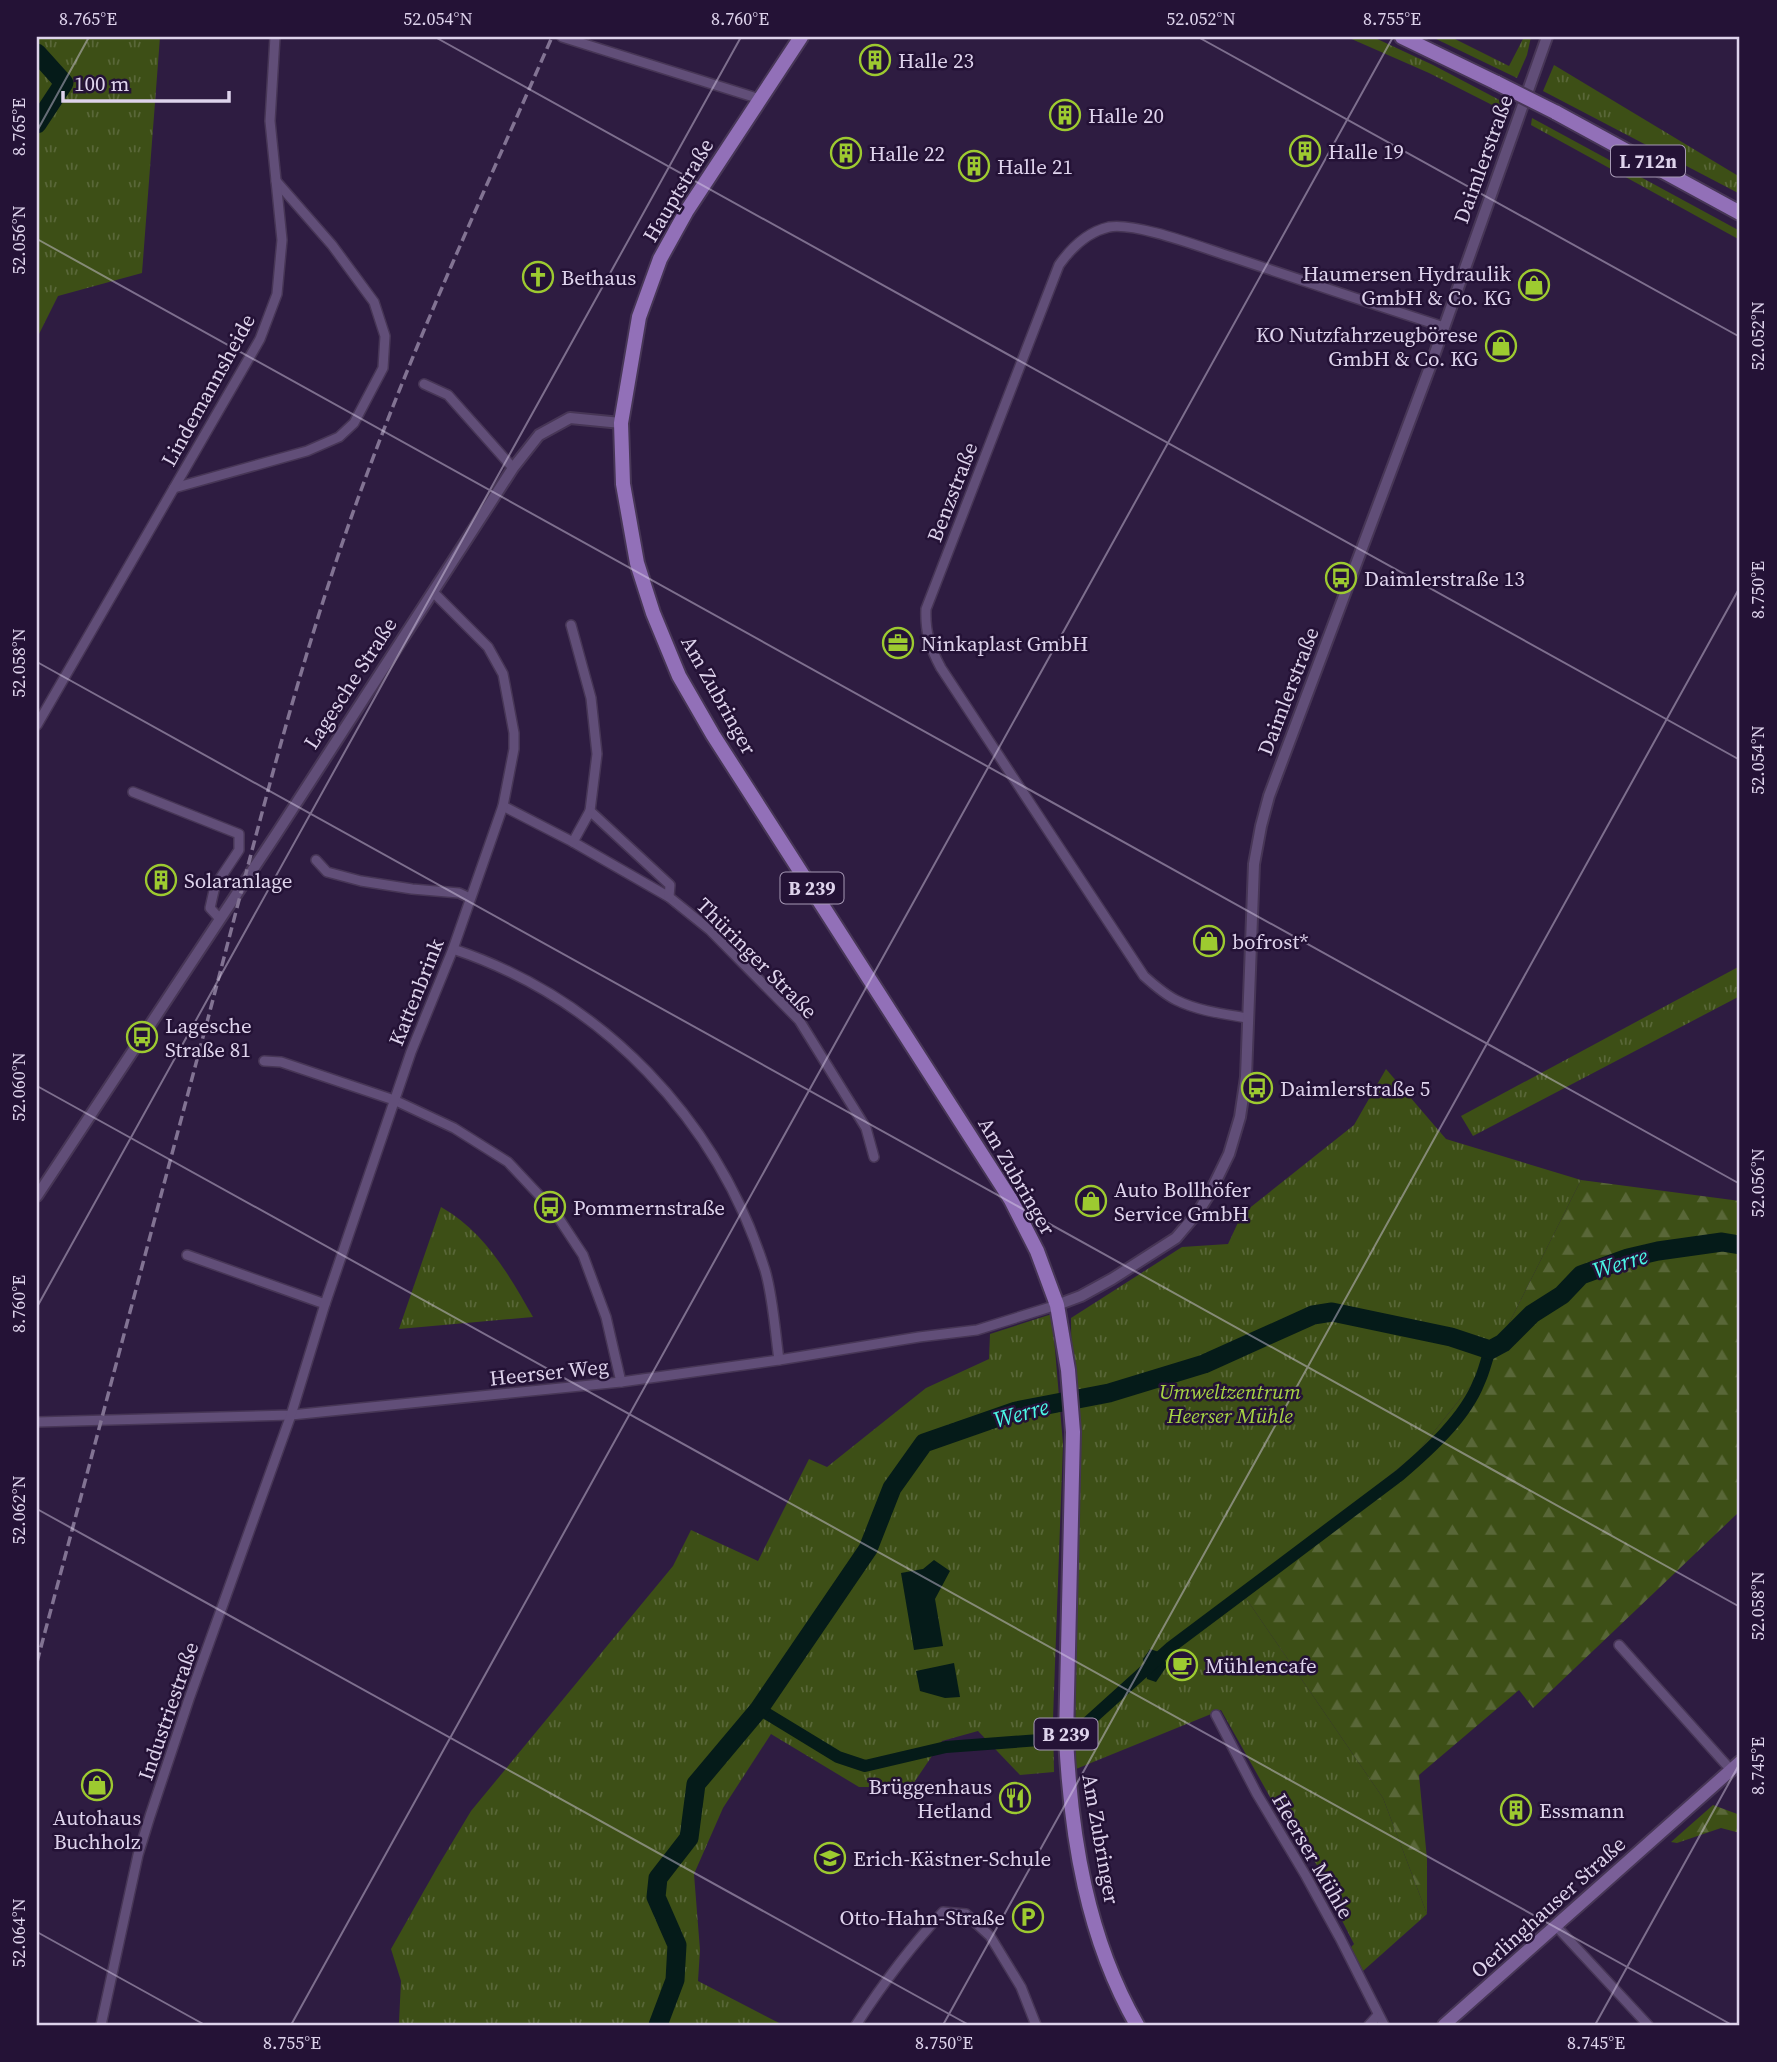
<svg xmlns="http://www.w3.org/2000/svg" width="1777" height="2062" font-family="'Source Serif 4',serif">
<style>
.grass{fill:url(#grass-tufts)}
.forest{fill:url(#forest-firs)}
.water{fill:#051b19}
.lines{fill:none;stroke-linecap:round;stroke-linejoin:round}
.canal{stroke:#051b19;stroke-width:12}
.river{stroke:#051b19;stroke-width:19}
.minor-casing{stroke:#473656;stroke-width:12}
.tertiary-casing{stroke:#473656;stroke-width:14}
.secondary-casing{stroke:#473656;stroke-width:16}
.primary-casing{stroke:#473656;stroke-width:18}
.minor{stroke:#614e78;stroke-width:9}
.tertiary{stroke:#614e78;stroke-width:10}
.secondary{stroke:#7a5f98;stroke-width:12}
.primary{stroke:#9270b8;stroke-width:14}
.rail{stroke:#827393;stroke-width:3.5;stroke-dasharray:10 5;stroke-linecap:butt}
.primary-bridge-casing{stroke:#473656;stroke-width:18;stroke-linecap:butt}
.primary-bridge{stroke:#9270b8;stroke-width:14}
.ticks{fill:none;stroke:#ded3ec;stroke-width:2;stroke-opacity:0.45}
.labels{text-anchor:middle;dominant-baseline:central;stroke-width:5;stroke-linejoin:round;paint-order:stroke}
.shield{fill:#241236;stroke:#a699b5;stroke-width:2}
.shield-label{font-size:19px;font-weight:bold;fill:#ded3ec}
.poi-label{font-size:21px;fill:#ded3ec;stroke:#241236;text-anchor:start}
.street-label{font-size:21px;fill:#ded3ec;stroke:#241236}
.park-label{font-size:21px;font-style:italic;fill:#a7d444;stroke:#241236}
.water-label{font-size:23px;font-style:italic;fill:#4af7e6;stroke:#241236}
.neatline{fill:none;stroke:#ded3ec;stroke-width:2.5}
.ticks-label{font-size:18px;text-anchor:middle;fill:#ded3ec}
</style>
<defs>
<pattern id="grass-tufts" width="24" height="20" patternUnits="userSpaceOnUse" patternTransform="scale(1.75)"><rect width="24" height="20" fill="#3d4f16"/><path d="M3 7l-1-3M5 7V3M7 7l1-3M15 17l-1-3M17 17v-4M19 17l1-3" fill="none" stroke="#596738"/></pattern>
<pattern id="forest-firs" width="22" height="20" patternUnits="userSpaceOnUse" patternTransform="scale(1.75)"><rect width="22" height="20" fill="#3d4f16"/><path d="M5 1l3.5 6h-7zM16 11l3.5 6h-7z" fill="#596738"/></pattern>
</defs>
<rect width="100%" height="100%" fill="#2e1c41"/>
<g class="grass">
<polygon points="37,37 160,37 142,273 58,296 37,338"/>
<polygon points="1347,37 1373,37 1433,65 1509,105 1506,112 1429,73"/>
<polygon points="1432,37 1451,37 1509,66 1524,37 1531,37 1527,55 1517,78"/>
<polygon points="1554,65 1740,177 1740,194 1543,91"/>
<polygon points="1532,118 1740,231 1740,240 1531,125"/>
<polygon points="1740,966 1740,996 1473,1136 1461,1116"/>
<polygon points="1386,1069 1446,1139 1581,1180 1489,1363 1416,1454 1243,1594 1383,1798 1427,1914 1363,1971 1351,1947 1354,1944 1329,1895 1332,1893 1291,1818 1283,1820 1221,1710 1076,1769 1071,1318 1182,1247 1228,1244 1242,1214 1354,1125"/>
<path d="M441 1207C485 1232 509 1275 533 1317L399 1329Z"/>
<polygon points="1052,1314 1063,1444 1053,1719 1054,1772 1020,1775 978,1731 942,1741 911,1787 859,1787 771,1734 723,1808 694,1874 700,1950 698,1981 783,2025 398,2025 399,2022 401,1981 391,1949 438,1866 471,1811 673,1566 691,1530 758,1561 809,1459 827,1467 926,1388 989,1359 990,1334"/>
</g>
<g class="forest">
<polygon points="1581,1180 1740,1201 1740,1511 1533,1708 1519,1690 1419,1775 1427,1859 1427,1914 1383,1798 1243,1594 1416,1454 1489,1363"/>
<polygon points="1713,1805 1740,1815 1740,1833 1721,1828 1677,1843 1671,1842"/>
</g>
<g class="water">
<polygon points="934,1560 950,1571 935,1599 943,1646 914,1650 901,1573 923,1569"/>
<polygon points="1172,1641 1177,1647 1164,1658 1167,1666 1156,1682 1147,1679 1143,1659 1150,1649 1159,1652"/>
<polygon points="954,1663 960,1697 945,1698 920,1691 916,1671"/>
</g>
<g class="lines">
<g class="canal">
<polyline points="759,1709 838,1757 865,1766 946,1747 1053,1739"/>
<path d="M1078 1731 1171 1647 1400 1475C1428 1451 1465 1418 1479 1382 1484 1372 1486 1361 1490 1350"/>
</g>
<g class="river">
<polyline points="37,53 64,83 37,124"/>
<polyline points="658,2025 675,1980 677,1945 656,1897 658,1878 689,1838 696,1784 759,1709 868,1549 892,1488 924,1443 1016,1411 1109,1393 1204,1364 1313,1315 1332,1312 1451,1337 1490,1350 1503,1343 1532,1314 1562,1295 1581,1275 1628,1258 1658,1251 1722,1242 1740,1245"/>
</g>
<g class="minor-casing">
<g id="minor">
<polyline points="562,37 760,99"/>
<polyline points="424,384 448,395 513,468"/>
<polyline points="174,488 307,451 339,437 354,423 383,368 385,336 374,302 332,245 276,181"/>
<polyline points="571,625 591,698 597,754 590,811"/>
<polyline points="37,725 260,339 277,294 282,240 270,121 275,37"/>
<polyline points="133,792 239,834 239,850 215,886 210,908 220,919"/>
<polyline points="503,806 573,842 669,897 710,930 799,1020 866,1128 874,1157"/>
<polyline points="573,842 590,811 670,885 669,897"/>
<polyline points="316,860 327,872 361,881 412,889 459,893 470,898"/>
<path d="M453 949C603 999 718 1120 765 1270 773 1297 775 1331 779 1360"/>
<path d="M1248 1018C1224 1014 1198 1011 1176 1000 1164 994 1154 985 1144 976L941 668C930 648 925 632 926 609L1059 265C1071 248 1087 232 1109 227 1136 222 1203 248 1232 257 1303 281 1373 304 1444 327"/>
<polyline points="264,1061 281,1062 394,1100 454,1128 508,1162 554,1211 583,1255 606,1317 621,1382"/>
<polyline points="187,1255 325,1304"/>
<polyline points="37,1422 291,1415 621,1382 779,1360 919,1337 977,1330 1057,1305"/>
<polyline points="1619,1645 1731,1770"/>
<polyline points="1216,1715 1257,1794 1306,1876 1340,1938 1384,2025"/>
<polyline points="1556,1926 1648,2025"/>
<polyline points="101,2025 138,1855 150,1816 189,1699 291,1415 325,1304 411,1052 453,949 503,806 514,749 514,733 503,674 488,647 433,592"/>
<path d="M856 2025C882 1985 910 1947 943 1912L966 1914 990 1936 1021 1987 1036 2025"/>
<polyline points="1369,2025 1378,2015"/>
</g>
</g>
<g class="tertiary-casing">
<g id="tertiary">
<polyline points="37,1196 277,833 513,468 539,435 570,418 621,423"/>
<polyline points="1057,1305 1081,1296 1112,1279 1176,1238 1198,1212 1210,1193 1229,1154 1240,1117 1246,1077 1254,864 1261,826 1269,796 1430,367 1547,37"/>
</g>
</g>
<g class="secondary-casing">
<polyline id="secondary" points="1444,2025 1740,1762"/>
</g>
<g class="primary-casing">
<g id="primary">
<path d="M801 37 686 212 660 259 639 317 621 423 623 484 637 563 653 613 679 676 713 735 1011 1200 1037 1251 1057 1305 1068 1370 1073 1432 1066 1738C1071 1837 1087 1938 1137 2025"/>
<polyline points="1402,37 1497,83"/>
<polyline points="1555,112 1740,213"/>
</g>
</g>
<use href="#minor" class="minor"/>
<use href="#tertiary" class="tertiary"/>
<use href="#secondary" class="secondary"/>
<use href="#primary" class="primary"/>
<path class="rail" d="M37 1662C95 1444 153 1225 211 1007 252 852 290 696 342 544 401 371 479 204 552 37"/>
<g class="primary-bridge-casing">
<polyline id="primary-bridge" points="1497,83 1555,112"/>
</g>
<use href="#primary-bridge" class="primary-bridge"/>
</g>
<path class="ticks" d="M435 37 1740 760M1198 37 1740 337M37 131 89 37M37 239 1740 1184M37 662 1740 1607M37 1086 1732 2025M37 1307 741 37M37 1509 969 2025M37 1932 205 2025M291 2025 1393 37M943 2025 1740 587M1595 2025 1740 1763"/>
<defs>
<g id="building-ring" transform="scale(1.575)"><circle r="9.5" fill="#241236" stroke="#9dca30" stroke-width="1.5"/><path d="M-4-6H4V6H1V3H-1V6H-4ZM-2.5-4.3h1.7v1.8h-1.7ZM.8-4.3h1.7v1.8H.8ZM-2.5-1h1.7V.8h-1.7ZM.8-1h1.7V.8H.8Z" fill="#9dca30"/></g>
<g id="church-ring" transform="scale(1.575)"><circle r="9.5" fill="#241236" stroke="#9dca30" stroke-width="1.5"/><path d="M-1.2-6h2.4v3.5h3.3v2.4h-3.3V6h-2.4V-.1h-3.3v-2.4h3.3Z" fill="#9dca30"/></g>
<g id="shop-ring" transform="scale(1.575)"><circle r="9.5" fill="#241236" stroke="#9dca30" stroke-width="1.5"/><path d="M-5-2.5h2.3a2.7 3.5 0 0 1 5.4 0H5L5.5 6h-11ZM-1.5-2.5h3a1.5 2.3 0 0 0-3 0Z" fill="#9dca30"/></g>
<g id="bus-ring" transform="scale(1.575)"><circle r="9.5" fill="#241236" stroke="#9dca30" stroke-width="1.5"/><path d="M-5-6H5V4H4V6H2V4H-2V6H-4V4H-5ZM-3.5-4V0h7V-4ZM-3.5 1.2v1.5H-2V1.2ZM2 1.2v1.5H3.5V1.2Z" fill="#9dca30"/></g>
<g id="office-ring" transform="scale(1.575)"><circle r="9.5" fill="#241236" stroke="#9dca30" stroke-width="1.5"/><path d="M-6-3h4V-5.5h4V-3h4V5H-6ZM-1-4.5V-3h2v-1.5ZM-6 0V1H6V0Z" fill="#9dca30"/></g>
<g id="cafe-ring" transform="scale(1.575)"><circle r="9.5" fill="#241236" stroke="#9dca30" stroke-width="1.5"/><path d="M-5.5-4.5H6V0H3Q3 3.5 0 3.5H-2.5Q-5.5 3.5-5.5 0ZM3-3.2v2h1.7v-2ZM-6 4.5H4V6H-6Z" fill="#9dca30"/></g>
<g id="restaurant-ring" transform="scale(1.575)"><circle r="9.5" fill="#241236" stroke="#9dca30" stroke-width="1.5"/><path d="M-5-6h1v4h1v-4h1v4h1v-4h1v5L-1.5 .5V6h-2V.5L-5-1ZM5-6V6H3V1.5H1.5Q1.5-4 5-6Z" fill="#9dca30"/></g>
<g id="school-ring" transform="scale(1.575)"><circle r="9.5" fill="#241236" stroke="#9dca30" stroke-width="1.5"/><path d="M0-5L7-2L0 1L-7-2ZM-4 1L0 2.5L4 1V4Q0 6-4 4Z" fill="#9dca30"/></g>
<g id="parking-ring" transform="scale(1.575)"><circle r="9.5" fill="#241236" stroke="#9dca30" stroke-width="1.5"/><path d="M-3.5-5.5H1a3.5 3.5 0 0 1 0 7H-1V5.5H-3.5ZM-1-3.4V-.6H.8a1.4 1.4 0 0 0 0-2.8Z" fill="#9dca30"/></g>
</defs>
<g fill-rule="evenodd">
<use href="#building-ring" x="875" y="60"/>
<use href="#building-ring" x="1065" y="115"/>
<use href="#building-ring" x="1305" y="151"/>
<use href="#building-ring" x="846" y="153"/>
<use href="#building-ring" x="974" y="166"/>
<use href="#church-ring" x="538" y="277"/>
<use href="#shop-ring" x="1534" y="285"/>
<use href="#shop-ring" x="1501" y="346"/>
<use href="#bus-ring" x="1341" y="578"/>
<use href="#office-ring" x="898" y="643"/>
<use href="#building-ring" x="161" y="880"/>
<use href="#shop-ring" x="1209" y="941"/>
<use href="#bus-ring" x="142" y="1037"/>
<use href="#bus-ring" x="1257" y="1088"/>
<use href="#shop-ring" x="1091" y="1201"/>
<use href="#bus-ring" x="550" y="1207"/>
<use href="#cafe-ring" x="1182" y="1665"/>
<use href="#shop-ring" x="97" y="1785"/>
<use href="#restaurant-ring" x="1015" y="1798"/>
<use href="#building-ring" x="1516" y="1810"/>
<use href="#school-ring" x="830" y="1858"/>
<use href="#parking-ring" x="1028" y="1917"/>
</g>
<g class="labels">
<g class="shield">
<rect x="1611" y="145.5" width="74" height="31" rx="5"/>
<rect x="780.5" y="872.5" width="63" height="31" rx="5"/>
<rect x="1034.5" y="1718.5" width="63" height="31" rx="5"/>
</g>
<g class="shield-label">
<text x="1648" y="161">L 712n</text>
<text x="812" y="888">B 239</text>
<text x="1066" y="1734">B 239</text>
</g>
<g class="poi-label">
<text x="898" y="60">Halle 23</text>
<text x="1088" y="115">Halle 20</text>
<text x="1328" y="151">Halle 19</text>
<text x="869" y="153">Halle 22</text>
<text x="997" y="166">Halle 21</text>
<text x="1511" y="273" text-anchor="end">Haumersen Hydraulik<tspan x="1511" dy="24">GmbH &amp; Co. KG</tspan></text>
<text x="561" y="277">Bethaus</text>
<text x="1478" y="334" text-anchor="end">KO Nutzfahrzeugbörese<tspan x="1478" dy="24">GmbH &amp; Co. KG</tspan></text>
<text x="1364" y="578">Daimlerstraße 13</text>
<text x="921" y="643">Ninkaplast GmbH</text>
<text x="184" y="880">Solaranlage</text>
<text x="1232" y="941">bofrost*</text>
<text x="165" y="1025">Lagesche<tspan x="165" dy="24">Straße 81</tspan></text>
<text x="1280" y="1088">Daimlerstraße 5</text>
<text x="1114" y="1189">Auto Bollhöfer<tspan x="1114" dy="24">Service GmbH</tspan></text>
<text x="573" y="1207">Pommernstraße</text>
<text x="1205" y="1665">Mühlencafe</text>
<text x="992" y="1786" text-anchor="end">Brüggenhaus<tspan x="992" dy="24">Hetland</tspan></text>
<text x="1539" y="1810">Essmann</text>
<text x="97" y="1817" text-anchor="middle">Autohaus<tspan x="97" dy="24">Buchholz</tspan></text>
<text x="853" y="1858">Erich-Kästner-Schule</text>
<text x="1005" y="1917" text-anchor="end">Otto-Hahn-Straße</text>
</g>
<g class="street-label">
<text transform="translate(1483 159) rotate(-70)">Daimlerstraße</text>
<text transform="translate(678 190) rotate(-59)">Hauptstraße</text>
<text transform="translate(208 390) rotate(-61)">Lindemannsheide</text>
<text transform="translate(952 492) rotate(-69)">Benzstraße</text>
<text transform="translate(350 683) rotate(-57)">Lagesche Straße</text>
<text transform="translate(1288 691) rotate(-69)">Daimlerstraße</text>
<text transform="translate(719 695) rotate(61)">Am Zubringer</text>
<text transform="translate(757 958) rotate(45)">Thüringer Straße</text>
<text transform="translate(416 992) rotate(-68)">Kattenbrink</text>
<text transform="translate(1017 1176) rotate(60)">Am Zubringer</text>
<text transform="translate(549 1372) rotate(-6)">Heerser Weg</text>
<text transform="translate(168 1711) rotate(-71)">Industriestraße</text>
<text transform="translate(1101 1839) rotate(80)">Am Zubringer</text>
<text transform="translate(1313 1856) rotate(60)">Heerser Mühle</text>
<text transform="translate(1548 1907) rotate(-42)">Oerlinghauser Straße</text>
</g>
<g class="park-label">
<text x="1230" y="1391">Umweltzentrum<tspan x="1230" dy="24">Heerser Mühle</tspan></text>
</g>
<g class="water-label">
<text transform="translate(1620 1263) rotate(-17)">Werre</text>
<text transform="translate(1021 1413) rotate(-15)">Werre</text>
</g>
</g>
<rect width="1777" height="2062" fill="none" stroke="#241236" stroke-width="77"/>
<path d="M63 91v10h166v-10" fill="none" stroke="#ded3ec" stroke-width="3.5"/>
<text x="74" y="91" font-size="21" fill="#ded3ec" stroke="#241236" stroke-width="5" paint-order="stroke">100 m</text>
<rect x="38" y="38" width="1700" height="1986" class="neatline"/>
<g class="ticks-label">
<text x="88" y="25">8.765°E</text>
<text x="438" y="25">52.054°N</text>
<text x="740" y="25">8.760°E</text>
<text x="1201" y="25">52.052°N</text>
<text x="1392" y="25">8.755°E</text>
<text transform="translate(19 127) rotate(-90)" y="6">8.765°E</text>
<text transform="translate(19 240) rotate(-90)" y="6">52.056°N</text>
<text transform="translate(1758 336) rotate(-90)" y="6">52.052°N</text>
<text transform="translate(1758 590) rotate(-90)" y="6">8.750°E</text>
<text transform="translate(19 663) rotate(-90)" y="6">52.058°N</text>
<text transform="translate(1758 760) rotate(-90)" y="6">52.054°N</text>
<text transform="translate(19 1087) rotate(-90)" y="6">52.060°N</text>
<text transform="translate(1758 1183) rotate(-90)" y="6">52.056°N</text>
<text transform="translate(19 1304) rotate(-90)" y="6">8.760°E</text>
<text transform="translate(19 1510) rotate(-90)" y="6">52.062°N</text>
<text transform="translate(1758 1606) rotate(-90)" y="6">52.058°N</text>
<text transform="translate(1758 1766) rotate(-90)" y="6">8.745°E</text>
<text transform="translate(19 1933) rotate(-90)" y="6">52.064°N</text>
<text x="292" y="2049">8.755°E</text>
<text x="944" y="2049">8.750°E</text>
<text x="1596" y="2049">8.745°E</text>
</g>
</svg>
